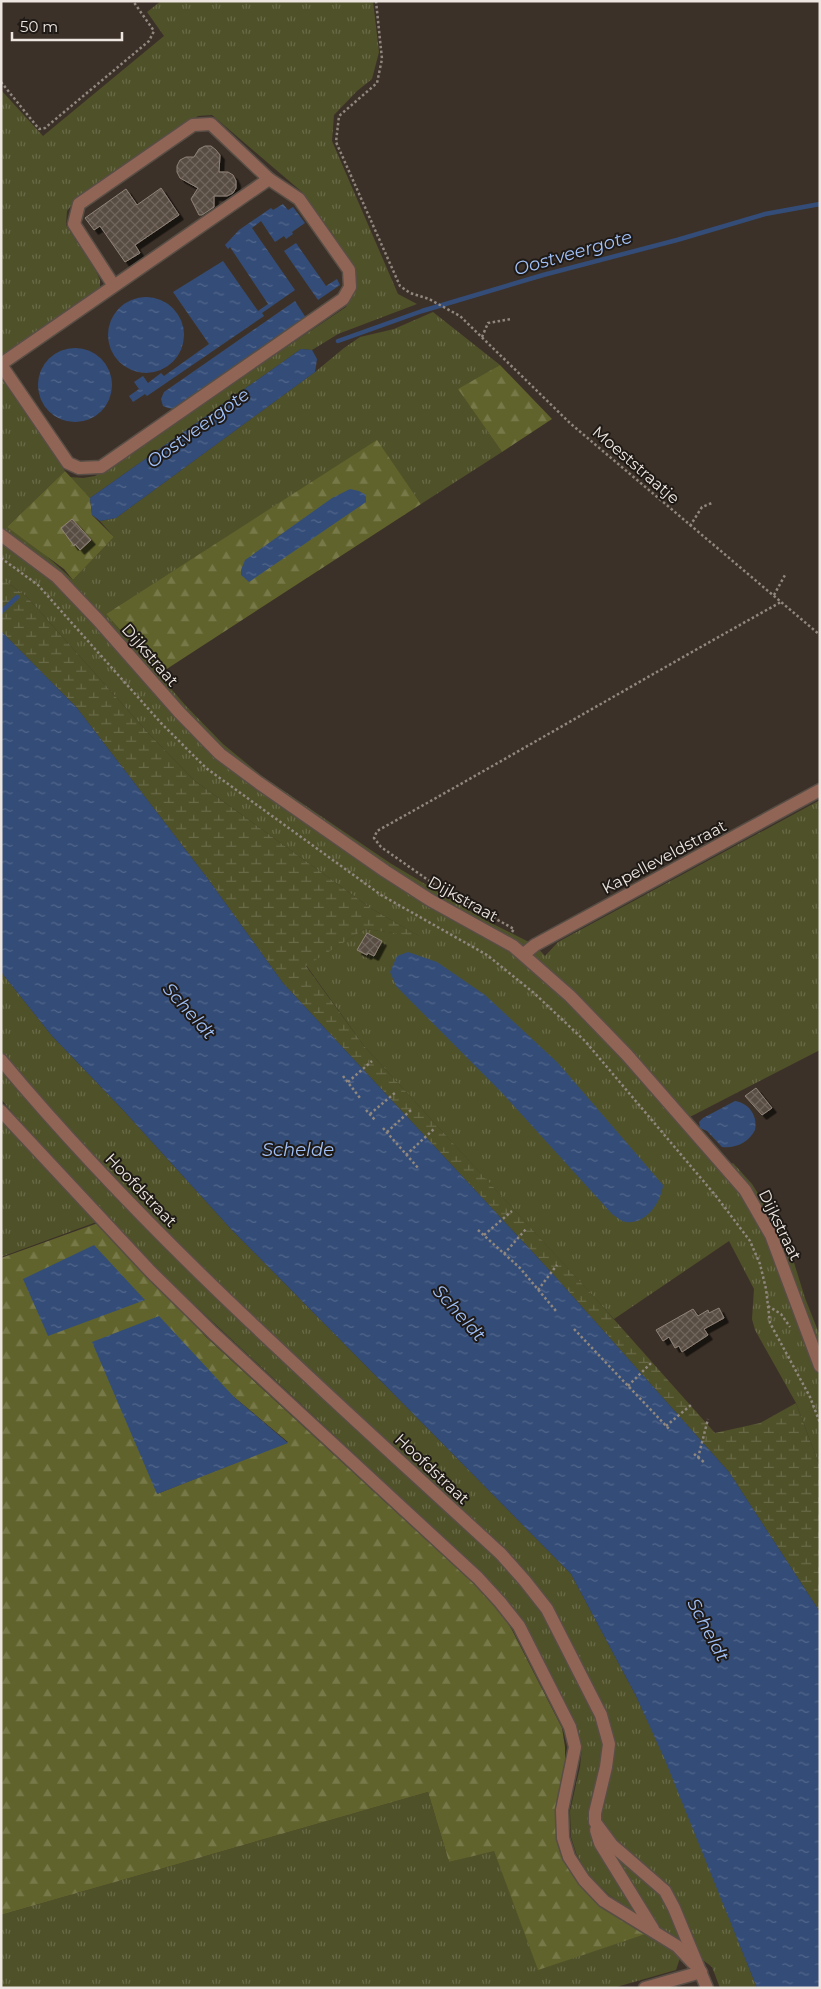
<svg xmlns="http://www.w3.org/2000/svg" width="821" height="1989" font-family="Montserrat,sans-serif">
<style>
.grass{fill:url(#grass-tufts)}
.forest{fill:url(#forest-firs);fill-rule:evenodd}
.wetland{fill:url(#wetland-marsh)}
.water{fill:url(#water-ripples)}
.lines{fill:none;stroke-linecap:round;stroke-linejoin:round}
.stream{stroke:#344d78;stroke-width:4.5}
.building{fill:url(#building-cross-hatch);stroke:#908378;filter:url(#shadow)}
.minor-casing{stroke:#584e45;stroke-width:15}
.path{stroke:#90877f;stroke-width:2.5;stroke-dasharray:2.5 2.5;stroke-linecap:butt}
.minor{stroke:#916556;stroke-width:12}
.labels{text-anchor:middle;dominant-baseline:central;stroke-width:4;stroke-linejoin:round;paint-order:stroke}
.street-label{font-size:16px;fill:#ede5df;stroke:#1f1a16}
.water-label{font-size:18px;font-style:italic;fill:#a1c1f9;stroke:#1f1a16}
</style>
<defs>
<pattern id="grass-tufts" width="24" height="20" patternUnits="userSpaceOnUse" patternTransform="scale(1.25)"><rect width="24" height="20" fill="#4f5129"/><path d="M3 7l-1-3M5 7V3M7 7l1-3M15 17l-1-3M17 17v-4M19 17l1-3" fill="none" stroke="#696a48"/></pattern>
<pattern id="forest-firs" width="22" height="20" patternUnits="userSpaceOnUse" patternTransform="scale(1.25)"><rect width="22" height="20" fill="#60632b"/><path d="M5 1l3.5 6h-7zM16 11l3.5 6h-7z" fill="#777949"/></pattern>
<pattern id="wetland-marsh" width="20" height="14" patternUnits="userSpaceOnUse" patternTransform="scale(1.25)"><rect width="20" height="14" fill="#4f5129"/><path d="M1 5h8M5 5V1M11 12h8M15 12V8" fill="none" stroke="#696a48"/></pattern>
<pattern id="water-ripples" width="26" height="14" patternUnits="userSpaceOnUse" patternTransform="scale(1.25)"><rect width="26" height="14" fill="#344d78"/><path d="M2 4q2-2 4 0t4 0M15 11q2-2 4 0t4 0" fill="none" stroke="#52668b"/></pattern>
<pattern id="building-cross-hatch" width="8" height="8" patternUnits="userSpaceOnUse" patternTransform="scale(1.25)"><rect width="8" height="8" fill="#584d42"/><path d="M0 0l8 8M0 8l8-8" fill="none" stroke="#70665d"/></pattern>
<filter id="shadow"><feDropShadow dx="4.5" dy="4.5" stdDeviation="0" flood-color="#0009"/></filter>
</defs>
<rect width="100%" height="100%" fill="#3c3128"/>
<g class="grass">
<polygon points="161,1 373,1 379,52 372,79 357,91 334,115 332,141 398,294 417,304 338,334 312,350 301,349 90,498 70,477 83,478 95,476 346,307 357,287 353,267 334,236 302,192 212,115 198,116 78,197 67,211 66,225 96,271 100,280 100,296 1,364 1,90 43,136 164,36 147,12"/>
<polygon points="433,312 500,365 459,390 502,452 421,504 377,441 106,614 186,706 223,744 262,776 390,863 485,920 535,945 545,956 558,942 820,800 820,1050 684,1120 725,1167 733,1163 752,1184 786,1237 805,1298 820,1336 820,1467 796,1403 755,1330 752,1319 754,1289 729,1241 614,1319 364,1046 306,965 365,929 419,936 372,909 195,781 149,734 27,597 1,578 1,380 6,383 65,471 7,527 40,550 73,580 114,537 100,521 116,518 315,372 344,348 360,337 394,329"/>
<polygon points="1,972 52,1036 123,1110 230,1228 571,1574 636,1696 666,1760 757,1988 720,1988 712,1967 678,1941 609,1895 588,1875 576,1853 571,1837 570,1811 580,1767 582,1747 577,1725 525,1624 505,1598 482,1573 154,1267 16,1117 1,1099"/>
<polygon points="1,1111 102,1220 1,1257"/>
<polygon points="428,1792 449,1862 494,1850 538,1969 649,1933 675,1952 680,1958 676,1970 613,1988 1,1988 1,1915"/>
</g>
<g class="forest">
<polygon points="500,365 552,419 502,452 458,389"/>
<polygon points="377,440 421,504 159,674 106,614"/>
<polygon points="65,471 90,498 92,515 114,537 73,580 64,569 7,527"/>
<path d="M98 1223 206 1337 496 1604 512 1630 562 1728 565 1747V1761L556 1809 582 1881 649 1933 538 1970 494 1851 449 1862 428 1792 1 1915V1258ZM234 1397 288 1442 157 1494Z"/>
</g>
<polygon class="wetland" points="1,578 27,597 149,734 195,781 372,909 421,937 365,929 306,966 364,1046 595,1298 715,1433 760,1423 796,1403 820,1467 820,1612 729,1472 552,1273 283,983 208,879 77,708 1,631"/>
<g class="water">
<polygon points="283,204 288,210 293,207 305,223 292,232 293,234 286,239 284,236 275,242 261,221 252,228 295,290 262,313 264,316 147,396 145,394 133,402 129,396 139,389 134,382 143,376 148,383 161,373 164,376 209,344 173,292 223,261 258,311 268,304 230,247 228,249 225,245 239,230 271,208 273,210"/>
<polygon points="296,243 326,286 337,279 340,285 318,300 284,251"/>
<circle cx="146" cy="335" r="38"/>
<polygon points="295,301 306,318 175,409 168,408 163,406 161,399 164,392"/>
<circle cx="75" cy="385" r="37"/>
<polygon points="301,349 312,350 317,359 315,372 116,518 100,521 92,515 90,498"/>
<polygon points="350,489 359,491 366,495 366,502 249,582 241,575 241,570 245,560 332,498"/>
<polygon points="1,631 77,708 208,879 283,983 552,1273 729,1472 820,1612 820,1988 757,1988 665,1760 636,1696 571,1574 230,1228 123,1110 52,1036 1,972"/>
<path d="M408 952 437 962 485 995 558 1063 663 1185C661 1203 644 1228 622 1221 619 1219 615 1216 612 1214L502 1093 396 986 390 972 397 956Z"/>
<path d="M735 1101C749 1103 758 1116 755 1130 749 1142 735 1149 722 1147L707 1131 700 1128 699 1122 703 1118Z"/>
<polygon points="94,1245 145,1300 48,1336 23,1279"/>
<polygon points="159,1316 234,1397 288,1443 157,1494 92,1342"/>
</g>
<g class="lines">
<g class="stream">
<polyline points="338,341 422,311 543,275 677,240 765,214 820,204"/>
<polyline points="1,612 17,597"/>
</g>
</g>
<g class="building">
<polygon points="205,146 211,146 216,150 220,155 219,172 228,172 233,175 236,181 236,188 233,193 227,196 214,196 214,207 202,215 199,215 191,199 198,188 180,178 177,172 177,166 180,160 186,157 194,157 199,149"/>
<polygon points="161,188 179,215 135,245 140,253 125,262 100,226 94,230 85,218 126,189 137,205"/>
<polygon points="72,519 91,540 80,550 75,544 74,546 61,528"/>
<polygon points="367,933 382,941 374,956 368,953 367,955 357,950"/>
<polygon points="756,1088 772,1108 762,1115 745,1096"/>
<polygon points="719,1308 724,1318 704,1329 708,1335 682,1352 679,1346 675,1348 669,1337 663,1341 656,1330 693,1309 698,1316 708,1310 709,1313"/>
</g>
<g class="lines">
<g class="minor-casing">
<g id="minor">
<polyline points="1,364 269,179 211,124 193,125 79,204 74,224 114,286"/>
<polyline points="1,365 68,463 79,468 101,467 343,299 350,287 349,270 299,199 269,179"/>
<polyline points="1,535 57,577 98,620 179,712 220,754 259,783 385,871 430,900 513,946 570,996 627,1055 745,1190 771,1235 820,1366"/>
<polyline points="524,954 535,945 820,790"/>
<path d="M1 1060C151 1240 329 1395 501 1554L525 1581 547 1609 601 1715 609 1744 606 1767 595 1813V1822L612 1845 665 1891 674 1908 707 1988"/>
<polyline points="1,1111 151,1272 213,1333 478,1578 500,1602 519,1626 570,1727 575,1747 562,1810 563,1838 569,1857 584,1880 604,1901 677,1946 694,1964"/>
<polyline points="596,1830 600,1843 653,1929"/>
<polyline points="645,1988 701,1972"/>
</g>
</g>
<g class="path">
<polyline points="376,1 382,59 377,83 339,116 336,142 400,286 410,293 429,299 460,316 571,424 820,635"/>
<polyline points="1,82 39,129 45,128 149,41 154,31 133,1"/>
<polyline points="482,337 488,323 511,319"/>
<polyline points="690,526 702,507 712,503"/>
<polyline points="1,558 38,585 161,723 206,768 381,895 487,955 534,993 585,1041 716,1196 750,1241 760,1264 766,1289 770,1323 810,1397 820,1423"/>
<polyline points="774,595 785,575"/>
<path d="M512 932 514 929 438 887 381 847 374 838 377 831C512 756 646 677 781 602"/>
<polyline points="343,1076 360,1098"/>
<polyline points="348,1082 372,1061"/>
<polyline points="366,1110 375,1120"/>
<polyline points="370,1114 396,1092"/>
<polyline points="383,1128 419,1169"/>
<polyline points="387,1132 411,1110"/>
<polyline points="406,1155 434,1129"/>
<polyline points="478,1230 520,1268 556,1311"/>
<polyline points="484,1235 512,1211"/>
<polyline points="504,1254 526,1229"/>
<polyline points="538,1290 557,1265"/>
<polyline points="768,1306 781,1314 790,1327"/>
<polyline points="574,1329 670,1430"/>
<polyline points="628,1386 652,1362"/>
<polyline points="666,1426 691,1405"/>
<polyline points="694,1454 705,1463"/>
<polyline points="698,1458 708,1419"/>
</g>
<use href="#minor" class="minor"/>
</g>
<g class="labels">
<g class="street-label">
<text transform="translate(636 465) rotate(41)">Moeststraatje</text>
<text transform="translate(150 655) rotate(49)">Dijkstraat</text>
<text transform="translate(664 857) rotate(-28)">Kapelleveldstraat</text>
<text transform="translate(463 899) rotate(29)">Dijkstraat</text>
<text transform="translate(141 1190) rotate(46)">Hoofdstraat</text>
<text transform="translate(780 1225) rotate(64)">Dijkstraat</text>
<text transform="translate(432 1469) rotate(43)">Hoofdstraat</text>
</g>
<g class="water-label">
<text transform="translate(573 253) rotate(-16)">Oostveergote</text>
<text transform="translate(198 428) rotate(-36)">Oostveergote</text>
<text transform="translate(189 1011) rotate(48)">Scheldt</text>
<text x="298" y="1150">Schelde</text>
<text transform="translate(459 1313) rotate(48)">Scheldt</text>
<text transform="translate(708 1630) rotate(62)">Scheldt</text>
</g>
</g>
<rect width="821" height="1989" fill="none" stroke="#ede5df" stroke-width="5"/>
<path d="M12 32v8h110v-8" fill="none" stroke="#ede5df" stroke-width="2.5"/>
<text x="20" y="32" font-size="15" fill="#ede5df" stroke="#1f1a16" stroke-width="4" paint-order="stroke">50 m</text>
</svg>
